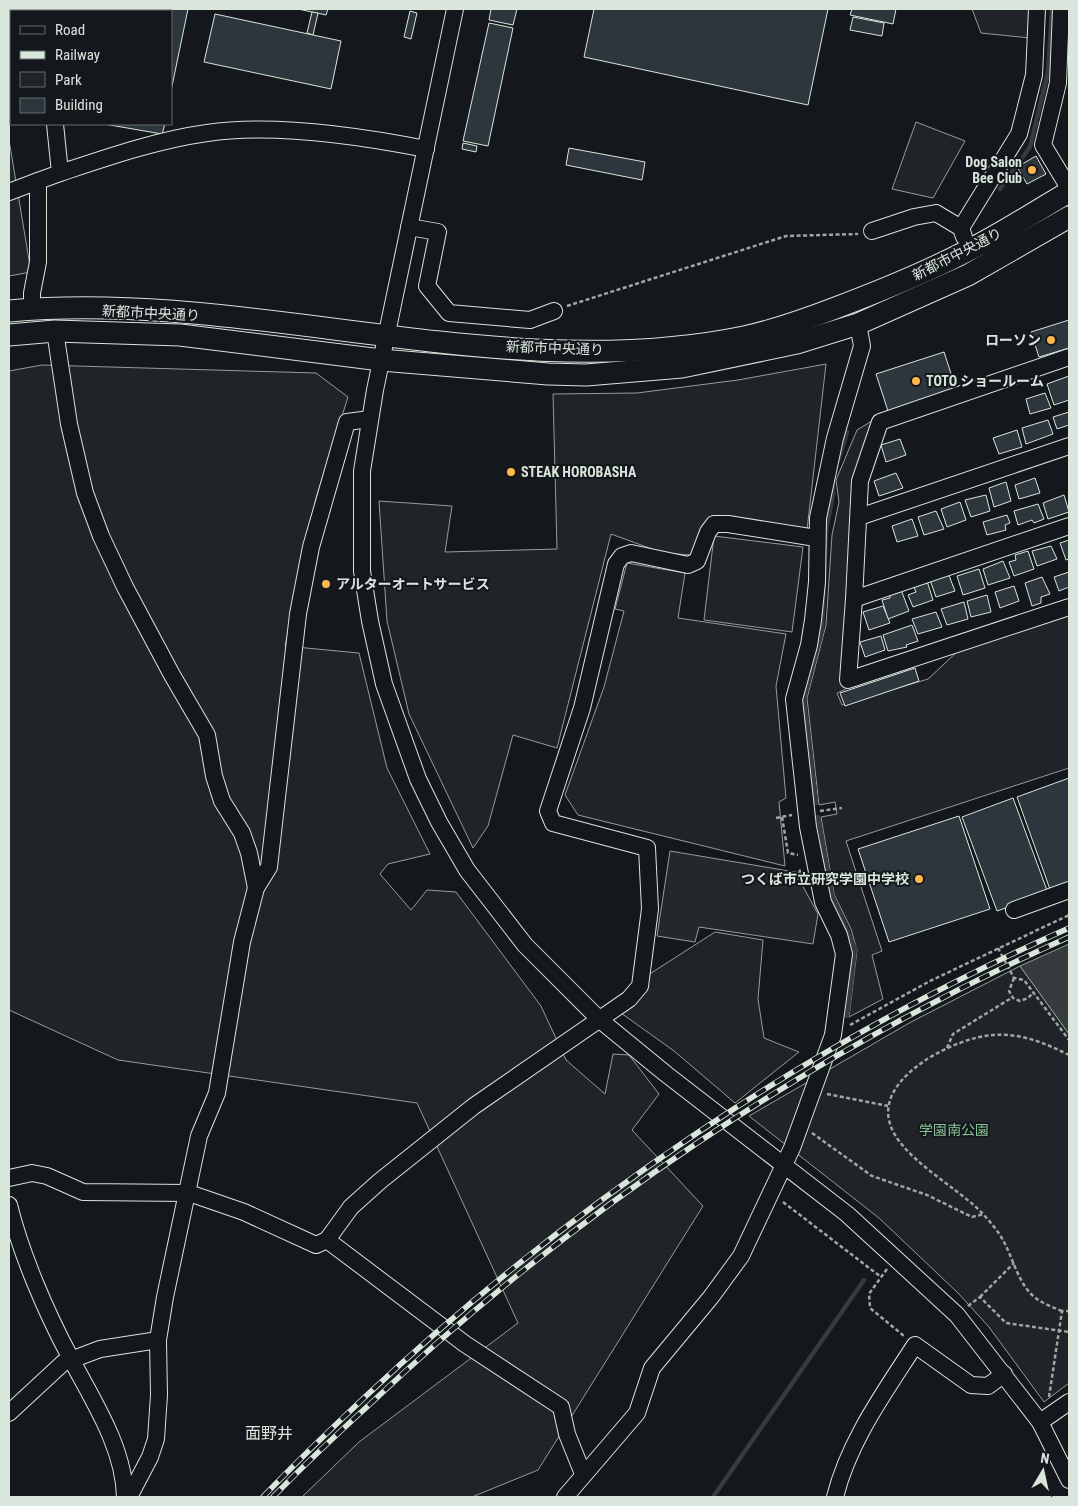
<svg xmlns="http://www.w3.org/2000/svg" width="1078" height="1506" font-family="'Roboto Condensed','Noto Sans JP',sans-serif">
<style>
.green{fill:#202428;stroke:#939e99}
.parking{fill:#24282b;stroke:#939e99}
.water{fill:#363b3e;stroke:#939e99}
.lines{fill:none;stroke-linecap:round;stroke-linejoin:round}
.stream{stroke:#363b3e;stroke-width:4.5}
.building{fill:#2c363c;stroke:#d8e6dc}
.minor-casing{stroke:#d8e6dc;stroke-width:18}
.major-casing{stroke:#d8e6dc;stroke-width:23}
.path{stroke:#9da8a2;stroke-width:2.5;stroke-dasharray:4 2.5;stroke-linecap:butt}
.minor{stroke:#14181c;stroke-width:16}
.major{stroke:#14181c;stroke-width:21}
.rail-casing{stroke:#d8e6dc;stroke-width:5.5}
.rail{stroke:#14181c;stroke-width:4;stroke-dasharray:11;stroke-linecap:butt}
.poi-dot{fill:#ffb74d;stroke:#14181c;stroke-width:2}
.labels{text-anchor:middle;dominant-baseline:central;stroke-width:4;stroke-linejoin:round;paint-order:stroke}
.poi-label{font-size:14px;font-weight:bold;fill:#d8e6dc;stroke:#14181c;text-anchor:end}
.street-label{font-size:14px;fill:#d8e6dc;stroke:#14181c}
.park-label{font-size:14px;fill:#8ac095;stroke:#14181c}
.quarter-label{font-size:16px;fill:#d8e6dc;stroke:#14181c}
</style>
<rect width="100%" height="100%" fill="#14181c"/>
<g class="green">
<polygon points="972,9 1032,9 1030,38 981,33"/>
<polygon points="916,122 965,141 933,198 892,189"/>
<polygon points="9,140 31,272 9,276"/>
<polygon points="826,364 807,530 717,517 691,555 663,553 611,534 557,748 513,735 488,826 473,848 409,714 387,621 379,501 452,506 445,552 557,549 553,394 637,393 738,380"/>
<polygon points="42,365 316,373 348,397 316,498 285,646 359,653 387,768 430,854 388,864 380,874 411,910 427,890 456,892 541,1006 566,1060 605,1094 613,1054 629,1055 659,1094 632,1130 703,1206 538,1470 472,1497 302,1497 359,1442 518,1323 417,1103 118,1060 9,1010 9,371"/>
<polygon points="872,421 855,472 846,689 837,693 842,705 928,679 959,650 1069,613 1069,768 846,841 882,951 872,955 883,999 849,1017 857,950 851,929 834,894 821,817 837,814 835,802 819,805 807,698 826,625 832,535 839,502 836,480 857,430"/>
<polygon points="714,536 803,547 792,632 704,620"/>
<polygon points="627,563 685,573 678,618 786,634 776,686 786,798 779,802 785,866 578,815 565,795 604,687 624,611 615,609"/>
<polygon points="715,932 763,940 758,999 764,1038 799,1052 735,1103 674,1051 621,1013 648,975"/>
<polygon points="1020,966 1069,1034 1069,1383 1044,1402 989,1327 958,1293 879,1218 749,1116 911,1022"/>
</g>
<polygon class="parking" points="670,851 801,873 801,883 818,914 813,944 699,927 695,942 657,936"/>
<polygon class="water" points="1069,944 1069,1034 1020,966"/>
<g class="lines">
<g class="stream">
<polyline points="1000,189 1030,147 1048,72 1052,9"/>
<polyline points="838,461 847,432"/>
<polyline points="816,803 804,699 822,630 826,530 833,495 833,483"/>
<polyline points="818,817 832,895 855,949 847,1016"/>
<polyline points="713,1497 864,1280"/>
</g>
</g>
<g class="building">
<polygon points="76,9 188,9 171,91 171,11 76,11"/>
<polygon points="298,9 328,9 326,15"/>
<polygon points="491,9 517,9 513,25 489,20"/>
<polygon points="594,9 828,9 808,105 584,57"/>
<polygon points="852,9 896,9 893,24 850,15"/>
<polygon points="410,11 417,13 411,39 404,37"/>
<polygon points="312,12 318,13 313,35 307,33"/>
<polygon points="215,14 341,41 331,89 204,62"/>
<polygon points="853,17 884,23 882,36 850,30"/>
<polygon points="489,23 513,28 488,146 463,141"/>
<polygon points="104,124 165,124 162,134"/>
<polygon points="463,143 477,146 476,152 462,149"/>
<polygon points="569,148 645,162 642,180 566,165"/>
<polygon points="1036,156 1046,174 1027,184 1017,167"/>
<polygon points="1069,320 1069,348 1039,357 1031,332"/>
<polygon points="944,352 956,389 888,411 876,374"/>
<polygon points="1069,376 1069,400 1054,405 1047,384"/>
<polygon points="1045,393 1051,408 1030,414 1026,399"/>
<polygon points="1069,412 1069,425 1057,429 1053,417"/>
<polygon points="1048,420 1053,434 1026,444 1022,428"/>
<polygon points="1017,430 1022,447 999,454 993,438"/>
<polygon points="900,439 906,455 886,462 881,445"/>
<polygon points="896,473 903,488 879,496 874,481"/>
<polygon points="1035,478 1040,493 1019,499 1015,485"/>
<polygon points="1006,482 1011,501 994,507 989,488"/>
<polygon points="986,495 990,511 971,517 965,500"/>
<polygon points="1064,495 1069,512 1048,519 1043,503"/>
<polygon points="960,502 966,520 947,527 941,509"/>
<polygon points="1038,504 1044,519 1034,523 1032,520 1018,525 1014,511"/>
<polygon points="936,511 944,529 924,535 918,517"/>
<polygon points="1007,515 1010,523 1005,525 1006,530 987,535 983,522"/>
<polygon points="912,519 918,536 897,542 892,526"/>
<polygon points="1069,540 1069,559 1066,560 1060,543"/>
<polygon points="1051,546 1057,559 1037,566 1032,551"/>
<polygon points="1028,551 1034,569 1014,576 1009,562 1016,560 1015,555"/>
<polygon points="1003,561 1010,578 988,585 983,569"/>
<polygon points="979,569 985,588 963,595 957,576"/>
<polygon points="1069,572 1069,587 1059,591 1054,577"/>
<polygon points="948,573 955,591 936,597 930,580"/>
<polygon points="1042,577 1050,594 1041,597 1041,603 1032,606 1025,583"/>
<polygon points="927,581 933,600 913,607 908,595 916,592 913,585"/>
<polygon points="1014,586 1019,601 1000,608 995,592"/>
<polygon points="900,587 909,611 888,619 882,600 890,598 889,590"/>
<polygon points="987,595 991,612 971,617 967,601"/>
<polygon points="964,602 968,619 947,625 941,609"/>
<polygon points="883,606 890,623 869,630 863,612"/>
<polygon points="936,612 942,627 918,634 912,619"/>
<polygon points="912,625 918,641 906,645 907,647 888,651 883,635"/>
<polygon points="881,636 885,650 865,657 860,642"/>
<polygon points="915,668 919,681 845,706 840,693"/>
<polygon points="1069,778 1069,885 1051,892 1017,797"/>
<polygon points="1013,798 1048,893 997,911 962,817"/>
<polygon points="959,816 990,909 889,942 858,849"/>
</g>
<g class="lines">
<g class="minor-casing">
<g id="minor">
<polyline points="31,9 32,11"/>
<polyline points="455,9 375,390 362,471 362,571 370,621 384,684 418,779 439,822 467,870 525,945 600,1020 666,1074 847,1214 957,1315 1040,1422 1069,1480"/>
<polyline points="1061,9 1058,83 1043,145 1069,188"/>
<path d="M60 173C108 157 157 140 207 133 273 123 360 136 426 149"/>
<polyline points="9,192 38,181"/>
<polyline points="409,227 438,232 427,286 449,313 530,320 554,311"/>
<polyline points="961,228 1019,134 1034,75 1037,9"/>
<polyline points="872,231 914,217 936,213 961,228 964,237"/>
<polyline points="32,309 32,293 38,262 38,181 60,173 55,124"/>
<polyline points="55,331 69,424 85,493 101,536 125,587 172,675 207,735 214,776 222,801 242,833 249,853 256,888"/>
<polyline points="1069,357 880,422 860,481 854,599 848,680 1069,607"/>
<polyline points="859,517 1069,446"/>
<polyline points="854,599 1069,526"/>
<polyline points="1014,910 1069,890"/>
<polyline points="9,1178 32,1173 47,1176 83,1192 189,1193 244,1212 316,1245 327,1240 465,1344 561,1407 567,1434 583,1474"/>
<path d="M9 1205C21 1254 46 1312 70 1357 93 1401 124 1447 125 1497"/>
<polyline points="327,1240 351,1207 380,1181 474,1106 629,999 640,986 650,909 647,848 553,823 548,811 582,708 616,564 622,556 631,553 688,565 697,561 708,532 714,524 728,524 816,538"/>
<polyline points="9,1413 63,1363 100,1349 158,1340"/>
<polyline points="1040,1422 1069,1402"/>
<polyline points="129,1497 150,1457 156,1439 159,1395 158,1340 165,1297 199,1136 217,1093 242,942 256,888 269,867 298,614 311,547 347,422 370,419"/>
<polyline points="565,1497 637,1413 652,1368 711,1297 741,1256 792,1148 833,1035 844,954 839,935 823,902 808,827 794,699 809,645 813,620 817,582 818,518 835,438 862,346 858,324"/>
<path d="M835 1497C849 1441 884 1393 915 1345L971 1385 988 1386 1004 1374"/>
</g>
</g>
<g class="major-casing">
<g id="major">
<path d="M9 311C253 289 500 387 744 337 776 330 807 319 838 307 883 290 927 272 969 250 1003 233 1036 211 1069 192"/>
<polyline points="9,335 55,331 180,335 381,360 548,374 586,375 682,367 797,343 858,324 968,275 1069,217"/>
</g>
</g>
<g class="path">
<polyline points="567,306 786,236 858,234"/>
<polyline points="820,811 842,808"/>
<polyline points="782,817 788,853 798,855"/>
<polyline points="776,818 792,815"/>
<polyline points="799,880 800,869"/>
<polyline points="998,948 1014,978 1024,980 1069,1040"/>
<polyline points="1014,978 1009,991 1013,998 1020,1001 1028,998 1033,993"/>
<polyline points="850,1025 930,981 1069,915"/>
<polyline points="947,1048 953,1034 1013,997"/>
<polyline points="827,1094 888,1106"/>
<polyline points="812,1133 872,1176 927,1195 972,1217 984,1214"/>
<polyline points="783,1202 881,1277"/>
<polyline points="887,1269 869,1294 870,1308 904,1336"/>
<polyline points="980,1297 1014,1263"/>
<polyline points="968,1306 980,1297 1006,1323 1069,1332"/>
<path d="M1062 1311C1052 1307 1041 1303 1032 1295 1018 1281 1013 1259 1004 1242 999 1232 991 1223 983 1214 958 1187 896 1156 889 1120 879 1075 957 1037 993 1035 1021 1033 1045 1043 1069 1055"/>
<polyline points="1049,1397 1062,1311 1069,1311"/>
</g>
<use href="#minor" class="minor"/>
<use href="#major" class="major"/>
<g class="rail-casing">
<g id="rail">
<path d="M263 1497C296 1462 331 1429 366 1396 572 1203 811 1042 1069 928"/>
<path d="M273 1497C304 1465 336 1435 369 1405 574 1211 812 1052 1069 937"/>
</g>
</g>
<use href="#rail" class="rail"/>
</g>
<g class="poi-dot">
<circle cx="1032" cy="170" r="5"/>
<circle cx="1051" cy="340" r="5"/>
<circle cx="916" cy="381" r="5"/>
<circle cx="511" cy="472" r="5"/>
<circle cx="326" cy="584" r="5"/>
<circle cx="919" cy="879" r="5"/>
</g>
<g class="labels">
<g class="poi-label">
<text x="1022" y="162">Dog Salon<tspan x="1022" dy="16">Bee Club</tspan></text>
<text x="1041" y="340">ローソン</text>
<text x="926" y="381" text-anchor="start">TOTO ショールーム</text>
<text x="521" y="472" text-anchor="start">STEAK HOROBASHA</text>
<text x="336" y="584" text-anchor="start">アルターオートサービス</text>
<text x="909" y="879">つくば市立研究学園中学校</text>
</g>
<g class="street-label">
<text transform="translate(957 254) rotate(-27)">新都市中央通り</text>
<text transform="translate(151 313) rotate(3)">新都市中央通り</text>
<text transform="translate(555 348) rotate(2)">新都市中央通り</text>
</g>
<g class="park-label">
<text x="954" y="1130">学園南公園</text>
</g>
<g class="quarter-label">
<text x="269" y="1433">面野井</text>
</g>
</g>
<rect width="1078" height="1506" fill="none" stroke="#d8e6dc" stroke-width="20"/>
<rect x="10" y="10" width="162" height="115" fill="#14181c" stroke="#626a69"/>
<rect x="20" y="26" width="25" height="8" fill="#14181c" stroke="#626a69"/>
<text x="55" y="35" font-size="15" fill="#d8e6dc">Road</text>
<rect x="20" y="51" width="25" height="8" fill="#d8e6dc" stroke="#626a69"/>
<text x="55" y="60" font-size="15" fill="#d8e6dc">Railway</text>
<rect x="20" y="72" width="25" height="15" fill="#202428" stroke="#626a69"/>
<text x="55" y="85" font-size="15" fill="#d8e6dc">Park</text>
<rect x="20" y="98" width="25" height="15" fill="#2c363c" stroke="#626a69"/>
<text x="55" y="110" font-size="15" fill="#d8e6dc">Building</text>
<g transform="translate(1043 1471) rotate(9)" stroke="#14181c" stroke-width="4" paint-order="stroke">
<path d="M0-4L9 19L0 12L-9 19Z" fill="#d8e6dc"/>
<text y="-8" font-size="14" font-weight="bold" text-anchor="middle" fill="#d8e6dc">N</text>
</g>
</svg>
